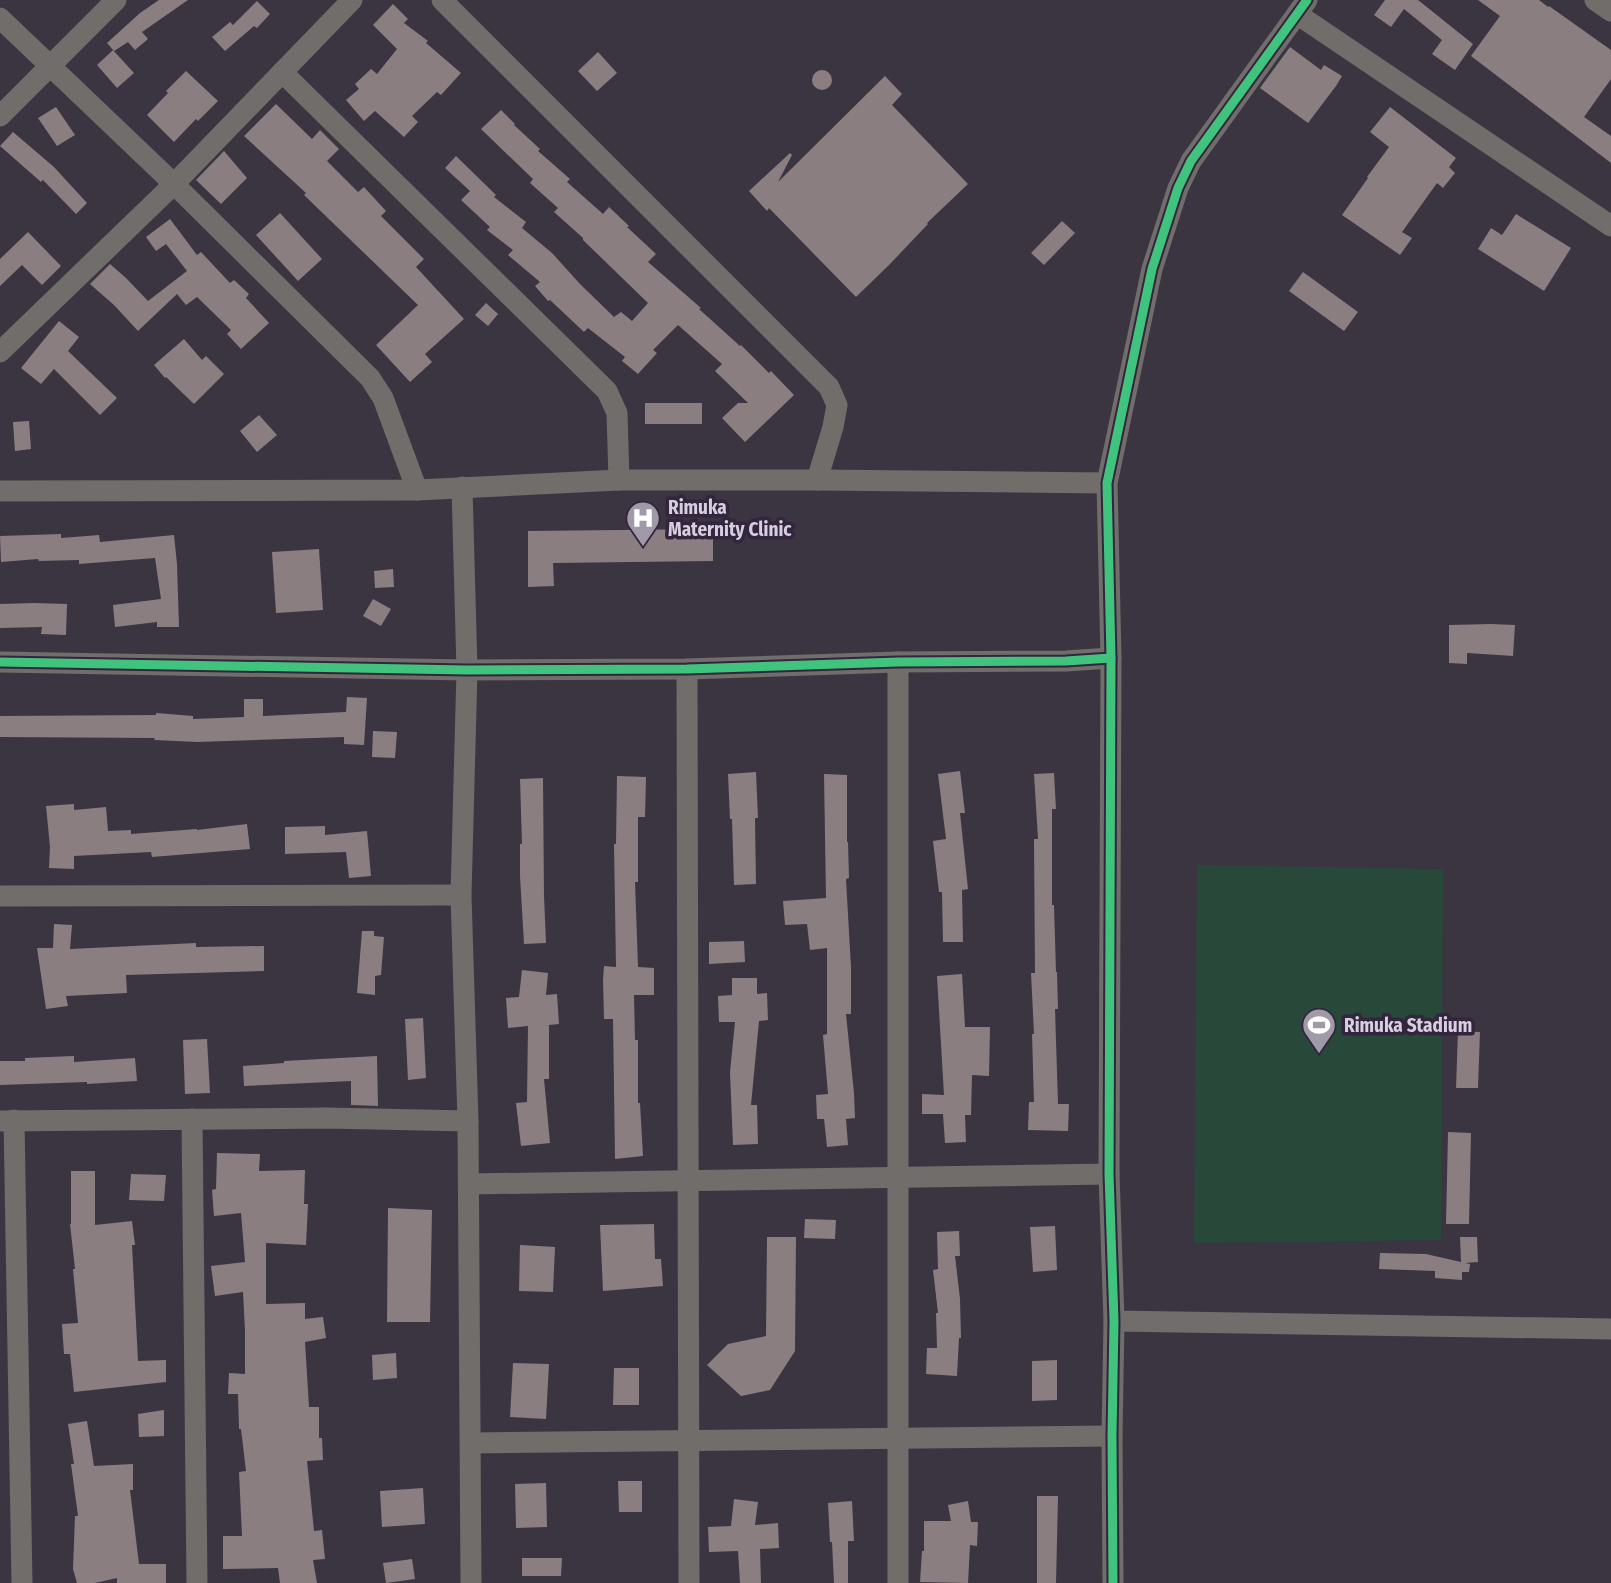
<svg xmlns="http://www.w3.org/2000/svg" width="1611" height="1583" font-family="'Fira Sans Condensed',sans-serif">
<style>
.green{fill:#284939}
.building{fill:#8a7e80}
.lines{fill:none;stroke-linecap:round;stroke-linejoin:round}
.street{stroke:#706d6a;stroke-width:21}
.cycleway-casing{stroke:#32253d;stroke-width:13}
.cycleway{stroke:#40c37c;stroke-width:9}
.labels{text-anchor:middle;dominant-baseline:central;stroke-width:7;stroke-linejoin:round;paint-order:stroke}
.poi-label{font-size:19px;font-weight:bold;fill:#d7cfdf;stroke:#32253d;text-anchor:start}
</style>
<rect width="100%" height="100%" fill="#3b3541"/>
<polygon class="green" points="1197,865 1443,869 1441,1240 1194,1243"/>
<g class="building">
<polygon points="159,0 188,0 142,32 148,39 135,50 128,42 114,51 107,43 140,13"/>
<polygon points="1385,0 1418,0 1473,44 1455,70 1432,54 1442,40 1404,9 1391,27 1374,15"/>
<polygon points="1478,0 1539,0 1548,7 1549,6 1611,50 1611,79 1584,117 1611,136 1611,163 1471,56 1500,16"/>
<polygon points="257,1 270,14 257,28 254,26 225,51 212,37 230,22 233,25"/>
<polygon points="393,4 408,19 404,23 428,41 426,43 461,73 441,95 437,92 412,116 418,122 404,137 375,111 364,121 346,100 359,89 355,84 371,69 377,74 397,49 373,25"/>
<polygon points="1290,47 1321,70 1324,65 1342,76 1336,86 1308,123 1260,88"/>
<polygon points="113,50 134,73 117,88 97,65"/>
<polygon points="598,52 617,73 597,91 578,71"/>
<circle cx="822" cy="80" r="10"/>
<polygon points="186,71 218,101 198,121 196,119 174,142 147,115 168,93 166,91"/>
<polygon points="885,76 902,94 892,105 968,184 927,223 928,224 889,265 856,297 769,208 767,211 749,191 790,153 792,155 778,182"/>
<polygon points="276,104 312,139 320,130 339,149 327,161 358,192 364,187 386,211 381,216 424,259 416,267 464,319 425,354 432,362 410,382 376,345 418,305 304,195 306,193 244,136"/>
<polygon points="56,107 75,135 57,146 38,118"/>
<polygon points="1390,107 1456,158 1449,167 1455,173 1443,188 1437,183 1402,232 1412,238 1400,255 1342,215 1368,178 1367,177 1389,147 1370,132"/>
<polygon points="501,110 515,124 514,125 540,149 538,151 570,179 567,182 603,214 609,207 629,226 627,227 656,254 648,262 701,308 699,309 740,346 741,345 769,373 771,371 794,395 745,442 722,418 738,403 748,403 715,371 722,364 678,325 653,350 657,353 638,374 622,361 625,357 588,328 584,332 550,300 548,301 535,286 540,282 508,255 513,250 487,230 490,227 461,200 470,191 445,168 456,156 496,195 494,197 526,222 522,228 552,253 580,284 614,317 621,312 632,321 648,303 583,240 583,238 554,212 558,208 530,183 533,179 481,129"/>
<polygon points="13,132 54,167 87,203 76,214 43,180 41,182 0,146"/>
<polygon points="224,151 247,178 221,204 196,180"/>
<polygon points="280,213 322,259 298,281 256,235"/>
<polygon points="1516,214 1571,248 1544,291 1478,249 1491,228 1502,235"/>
<polygon points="170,219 197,255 201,252 230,283 234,280 249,294 246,298 269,323 241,349 227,334 231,330 197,297 186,305 177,294 138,331 114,305 90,284 110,264 126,278 148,301 187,271 166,244 156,251 146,237"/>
<polygon points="1062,221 1075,233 1044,265 1031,253"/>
<polygon points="28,232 61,266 42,285 22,265 0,286 0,259"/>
<polygon points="1303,272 1358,312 1344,331 1289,291"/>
<polygon points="486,303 498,314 488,326 475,315"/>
<polygon points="59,321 79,337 68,351 117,398 100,415 54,369 41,384 21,368"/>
<polygon points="184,339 202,360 206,356 224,374 194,404 166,377 165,378 154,365"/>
<rect x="645" y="403" width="57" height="21"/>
<polygon points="259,415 277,435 257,452 240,431"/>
<polygon points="29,421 31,449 15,451 13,422"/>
<polygon points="713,529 713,561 553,563 554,586 528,587 528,531"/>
<polygon points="61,534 61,538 99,535 100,542 174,535 177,564 179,627 157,627 157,622 115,627 113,605 161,599 155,558 79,564 79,560 39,561 38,559 1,562 0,536"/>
<polygon points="319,549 323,610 276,613 272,552"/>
<polygon points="393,569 394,587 375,588 374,571"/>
<polygon points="373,599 391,609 381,626 363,616"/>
<polygon points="34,603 67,604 66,635 41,634 42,627 0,628 0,604"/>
<polygon points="1491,624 1515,625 1513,656 1467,653 1467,664 1449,663 1449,625"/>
<polygon points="347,697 367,698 364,745 344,744 344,737 197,742 154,740 155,738 0,737 0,716 156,715 156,713 193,716 193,719 244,717 244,699 263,699 263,716 346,712"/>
<polygon points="373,731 397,732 395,758 372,757"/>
<polygon points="960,771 965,813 960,813 968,889 962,890 963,942 943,942 942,892 939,892 933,841 946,839 938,774"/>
<polygon points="756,772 758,818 755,818 756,884 734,885 732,819 730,819 728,774"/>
<polygon points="1054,773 1056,809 1052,809 1052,905 1054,905 1056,972 1057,972 1058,1009 1055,1009 1058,1104 1069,1104 1068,1131 1028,1130 1029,1102 1034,1102 1032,1034 1034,1034 1031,973 1035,973 1034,839 1038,839 1034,774"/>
<polygon points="824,774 847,775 847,842 848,842 849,878 846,879 851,968 851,1014 846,1014 854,1093 855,1118 846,1119 848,1145 827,1147 824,1119 817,1119 816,1095 828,1094 823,1035 827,1034 827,948 810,950 807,924 785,925 783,901 826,898"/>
<polygon points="617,776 646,777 645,817 638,817 638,882 635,882 638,967 654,968 654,995 634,995 635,1040 638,1040 638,1103 640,1103 643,1156 615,1159 613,1019 604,1019 603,980 604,966 616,967 614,844 616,844"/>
<polygon points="543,778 544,896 546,943 524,944 520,876 520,844 522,844 520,779"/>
<polygon points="74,804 74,810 106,807 108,831 131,830 131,834 197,829 197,830 247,824 250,849 152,857 151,852 74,856 74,869 49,868 50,847 46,806"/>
<polygon points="325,826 325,835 367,831 371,876 349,878 346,852 285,854 285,827"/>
<polygon points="54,924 72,925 70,949 196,943 196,947 264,946 264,971 126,975 127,993 66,996 68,1006 46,1009 37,948 53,948"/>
<polygon points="362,931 374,931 374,936 384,937 381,975 375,976 375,995 357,993"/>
<polygon points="744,941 745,962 709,964 709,942"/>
<polygon points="522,970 548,973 546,995 557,994 559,1024 549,1025 549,1079 544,1079 550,1143 521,1146 516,1103 527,1102 528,1026 508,1028 506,998 519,997"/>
<polygon points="962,974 965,1027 990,1027 989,1076 972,1075 971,1115 965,1115 966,1142 945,1143 943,1114 922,1114 922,1094 944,1095 937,976"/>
<polygon points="732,978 757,978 757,994 767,993 768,1020 759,1021 751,1105 757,1105 758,1144 733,1145 730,1072 735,1022 719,1022 718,996 732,995"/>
<polygon points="423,1018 426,1078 408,1080 405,1019"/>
<polygon points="1458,1031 1480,1032 1478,1088 1456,1088"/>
<polygon points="207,1039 210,1093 185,1094 183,1040"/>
<polygon points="74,1056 74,1062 135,1058 137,1081 87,1084 87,1082 0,1085 0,1061 25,1061 25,1058"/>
<polygon points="377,1056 378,1106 351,1105 351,1081 244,1086 243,1066 284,1063 284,1061"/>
<polygon points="1448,1132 1471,1133 1469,1224 1446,1224"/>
<polygon points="217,1153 260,1154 259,1171 305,1170 304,1204 308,1204 306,1245 266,1243 266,1304 305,1303 305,1319 323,1317 326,1338 305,1342 309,1407 319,1407 319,1438 322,1438 323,1460 307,1461 314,1531 322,1530 325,1559 313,1560 317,1583 280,1583 278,1568 223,1569 223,1536 242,1536 239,1472 246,1471 241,1429 239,1429 238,1394 228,1394 229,1373 245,1374 245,1331 243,1292 215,1296 211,1266 245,1262 241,1213 214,1216 212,1190 216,1189"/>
<polygon points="71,1171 95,1171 95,1225 132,1221 135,1245 132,1245 138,1361 166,1360 166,1382 74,1392 70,1354 64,1354 62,1324 78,1323 73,1269 75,1269 70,1224 71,1224"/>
<polygon points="131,1174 166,1175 164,1201 129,1200"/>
<polygon points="388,1208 432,1210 430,1322 387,1322"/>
<polygon points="805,1219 836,1220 835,1239 804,1238"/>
<polygon points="654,1224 655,1259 661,1259 663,1286 603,1291 600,1225"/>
<polygon points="1055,1226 1057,1270 1033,1272 1030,1227"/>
<polygon points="959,1231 960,1256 955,1256 960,1299 961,1338 959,1338 957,1376 926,1374 927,1348 937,1348 936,1313 938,1313 933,1270 938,1269 937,1232"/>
<polygon points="767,1237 796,1237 795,1351 770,1390 741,1396 707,1365 728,1344 766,1336"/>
<polygon points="1460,1237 1477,1237 1478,1262 1465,1263 1470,1264 1469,1272 1462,1272 1462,1280 1435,1278 1435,1271 1379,1269 1380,1253 1426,1254 1461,1262"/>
<polygon points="520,1245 555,1247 553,1292 519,1291"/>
<polygon points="396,1353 397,1378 373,1380 372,1355"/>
<polygon points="1057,1360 1057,1400 1032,1401 1032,1361"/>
<polygon points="513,1363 549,1364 546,1419 510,1417"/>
<polygon points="614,1368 639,1368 639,1405 613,1405"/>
<polygon points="164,1410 164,1436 139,1437 138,1414"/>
<polygon points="87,1421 94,1466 133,1464 133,1490 130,1490 139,1564 166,1564 166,1583 117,1583 117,1578 95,1583 77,1583 73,1569 75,1516 78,1516 71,1464 74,1464 68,1424"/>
<polygon points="618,1481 642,1481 642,1512 619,1512"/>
<polygon points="546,1483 547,1527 516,1528 515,1484"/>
<polygon points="423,1488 425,1524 382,1527 380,1491"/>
<polygon points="1037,1496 1058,1496 1056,1583 1037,1583"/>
<polygon points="734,1499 758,1502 755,1525 778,1523 779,1548 760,1549 761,1583 740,1583 738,1551 709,1552 708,1527 731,1526"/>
<polygon points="852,1501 854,1541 848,1541 848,1583 834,1583 832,1542 830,1542 828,1503"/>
<polygon points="968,1501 971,1522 978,1522 977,1546 970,1545 968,1583 920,1582 922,1551 924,1551 924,1521 951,1521 948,1505"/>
<polygon points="522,1558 562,1558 561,1576 522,1576"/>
<polygon points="412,1559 415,1579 386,1583 383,1563"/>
</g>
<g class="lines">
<g class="street">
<polyline points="442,0 829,387 837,405 833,427 817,480"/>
<polyline points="1595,0 1611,11"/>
<polyline points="1297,14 1611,226"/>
<polyline points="0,18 174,184 370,378 383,398 417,490"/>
<polyline points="282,72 607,391 617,413 619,480"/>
<polyline points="0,116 116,0"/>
<polyline points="0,352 174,184 352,0"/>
<polyline points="462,487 467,670 461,895 468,1121 471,1583"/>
<polyline points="0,491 417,490 619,480 817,480 1107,483"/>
<polyline points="0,662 467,670 687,669 898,662 1066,661 1111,658"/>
<polyline points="898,662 898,1583"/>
<polyline points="687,669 689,1583"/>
<polyline points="0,896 461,895"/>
<polyline points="192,1119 197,1583"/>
<polyline points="14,1120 22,1583"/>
<polyline points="0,1121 327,1118 468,1121"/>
<polyline points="469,1184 1109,1174"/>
<polyline points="1114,1321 1611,1329"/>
<polyline points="471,1443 1112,1436"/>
<polyline points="1113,1583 1112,1436 1114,1321 1109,1174 1111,658 1107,483 1152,269 1178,188 1191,161 1307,0"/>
</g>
<g class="cycleway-casing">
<g id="cycleway">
<polyline points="0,662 467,670 687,669 898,662 1066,661 1111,658"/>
<polyline points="1113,1583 1112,1436 1114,1321 1109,1174 1111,658 1107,483 1152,269 1178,188 1191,161 1307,0"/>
</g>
</g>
<use href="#cycleway" class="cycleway"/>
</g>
<defs>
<g id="hospital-pin" transform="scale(1.75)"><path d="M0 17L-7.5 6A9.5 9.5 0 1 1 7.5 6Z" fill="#a099a8" stroke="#32253d"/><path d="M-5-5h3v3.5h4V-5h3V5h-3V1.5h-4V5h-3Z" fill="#fff"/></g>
<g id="stadium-pin" transform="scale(1.75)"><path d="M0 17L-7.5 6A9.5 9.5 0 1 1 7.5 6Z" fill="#a099a8" stroke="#32253d"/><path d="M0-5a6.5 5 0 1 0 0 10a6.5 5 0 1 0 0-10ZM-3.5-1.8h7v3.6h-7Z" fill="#fff"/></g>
</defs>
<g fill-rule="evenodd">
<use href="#hospital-pin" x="643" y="518"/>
<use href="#stadium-pin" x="1319" y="1025"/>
</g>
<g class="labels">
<g class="poi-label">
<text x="668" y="507">Rimuka<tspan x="668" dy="22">Maternity Clinic</tspan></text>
<text x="1344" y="1025">Rimuka Stadium</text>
</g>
</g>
</svg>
